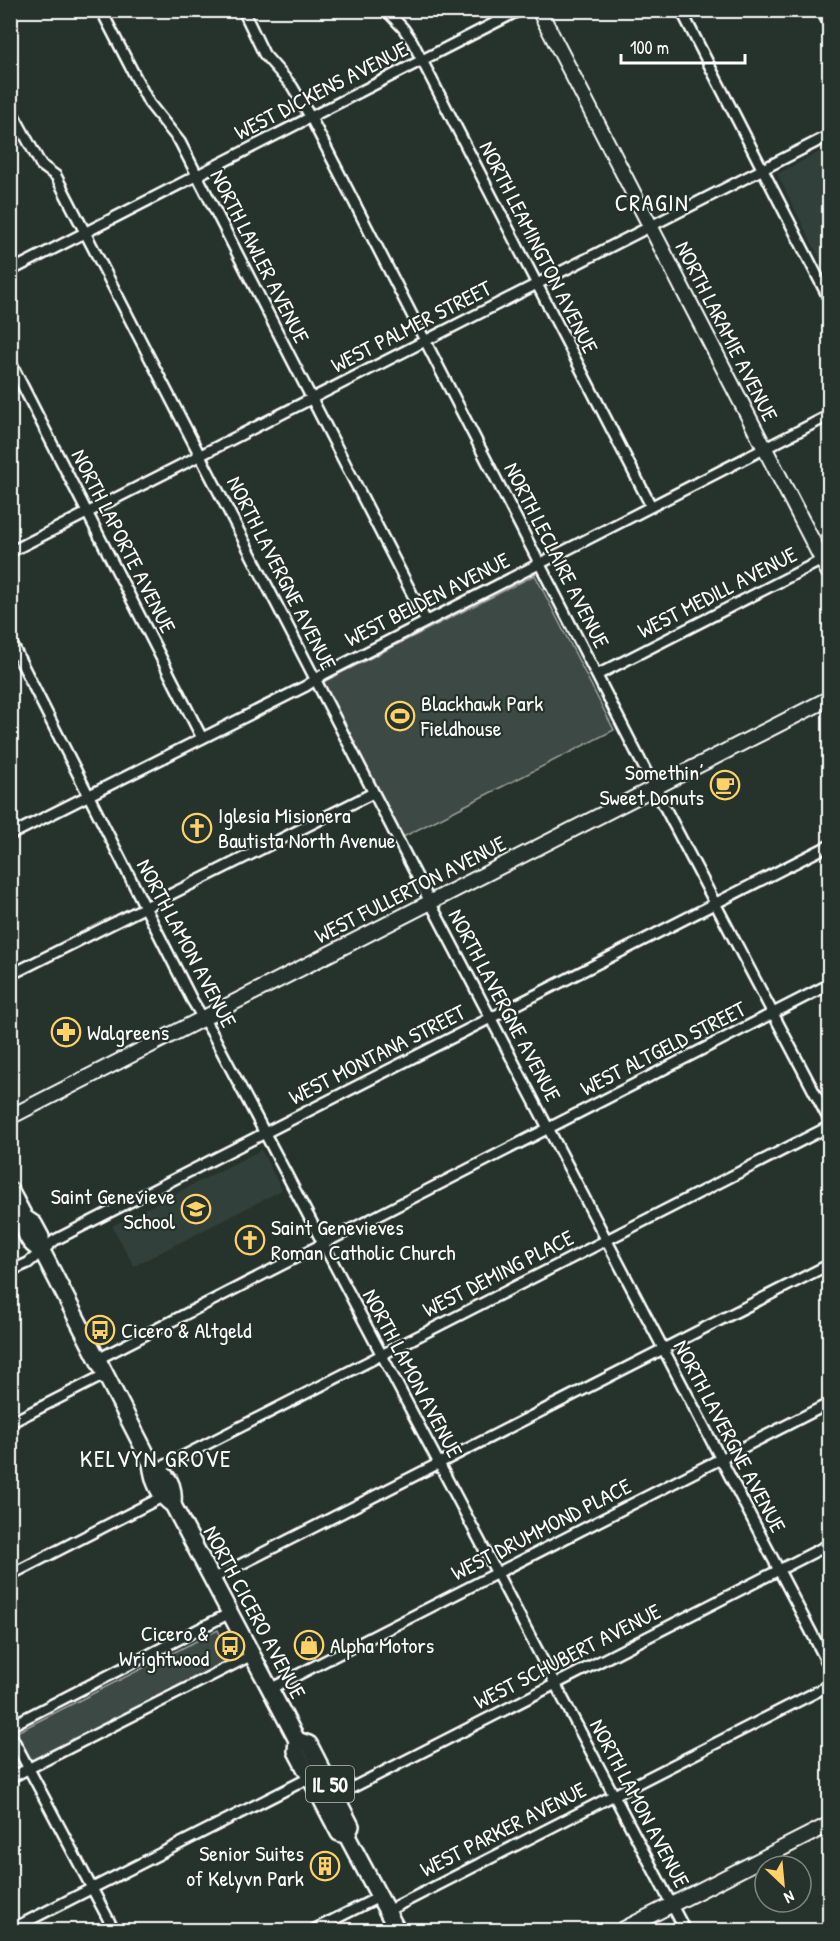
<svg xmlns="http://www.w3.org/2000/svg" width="840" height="1941" font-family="'Patrick Hand',sans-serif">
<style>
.built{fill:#333f3a}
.green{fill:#3e4944;stroke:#9ea4a2;stroke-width:1.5}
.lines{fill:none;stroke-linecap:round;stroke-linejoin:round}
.street-casing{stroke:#fff;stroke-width:14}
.secondary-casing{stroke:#fff;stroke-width:18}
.primary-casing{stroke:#fff;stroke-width:20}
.street{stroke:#26332d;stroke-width:9}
.secondary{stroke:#26332d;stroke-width:14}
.primary{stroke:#26332d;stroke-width:15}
.labels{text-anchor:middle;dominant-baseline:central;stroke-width:4.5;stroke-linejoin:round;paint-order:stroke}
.shield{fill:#26332d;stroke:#bec2c0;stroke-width:1.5}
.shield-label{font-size:21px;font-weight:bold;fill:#fff}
.street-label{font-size:22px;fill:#fff;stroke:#26332d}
.poi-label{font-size:22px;fill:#fff;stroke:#26332d;text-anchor:start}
.neighbourhood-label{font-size:24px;letter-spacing:1.5px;fill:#fff;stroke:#26332d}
</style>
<rect width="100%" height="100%" fill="#26332d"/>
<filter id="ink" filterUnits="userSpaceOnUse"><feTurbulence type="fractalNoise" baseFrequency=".0167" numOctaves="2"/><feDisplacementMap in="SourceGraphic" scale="12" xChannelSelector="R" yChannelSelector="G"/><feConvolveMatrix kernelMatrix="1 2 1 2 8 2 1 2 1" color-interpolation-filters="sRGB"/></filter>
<g filter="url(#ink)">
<g class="built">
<polygon points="829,147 829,277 777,174"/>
<polygon points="261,1150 282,1190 134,1266 112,1226"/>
</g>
<g class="green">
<polygon points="535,575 614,730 403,837 323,682"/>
<polygon points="218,1630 232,1660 11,1773 11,1735"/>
</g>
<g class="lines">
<g class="street-casing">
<g id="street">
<polyline points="101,10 149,103 180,142 426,621"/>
<polyline points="243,10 264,54 292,86 311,118 654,787 830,1122"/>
<polyline points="386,10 403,28 412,41 651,506"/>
<polyline points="681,10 830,301"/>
<polyline points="821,10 830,26"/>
<polyline points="10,108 41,165 56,176 430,902 830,1668"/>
<polyline points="10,271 520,10"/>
<polyline points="10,361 202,738"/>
<polyline points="10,552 830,135"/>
<polyline points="10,640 192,1000 212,1033 685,1930"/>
<polyline points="597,675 822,560"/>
<polyline points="10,835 306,686 324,674 830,415"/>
<polyline points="10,975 373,793"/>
<polyline points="10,1271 28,1263 55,1240 830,845"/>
<polyline points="98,1359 830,984"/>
<polyline points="10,1423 106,1374"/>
<polyline points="156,1470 830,1126"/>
<polyline points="10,1575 162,1497"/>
<polyline points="212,1579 830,1264"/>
<polyline points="270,1689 830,1403"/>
<polyline points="10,1726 230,1613"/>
<polyline points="10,1733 114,1930"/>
<polyline points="10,1778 252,1655"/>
<polyline points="332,1798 830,1544"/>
<polyline points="387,1911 830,1685"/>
<polyline points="10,1930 313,1776"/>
<polyline points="313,1930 379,1897"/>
</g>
</g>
<g class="secondary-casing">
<g id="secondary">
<polyline points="539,10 830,575"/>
<polyline points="10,1117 830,698"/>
<polyline points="622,1930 830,1824"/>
</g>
</g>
<g class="primary-casing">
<g id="primary">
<path d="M10 1190 25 1218 34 1224 41 1237 42 1251 151 1463C153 1481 158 1495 173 1505L297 1740 296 1751 339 1833 347 1836 397 1930"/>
<path d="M25 1218C23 1234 28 1244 42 1251"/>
<path d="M151 1463C168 1477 175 1482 173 1505"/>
<polyline points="297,1740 309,1744 351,1826 347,1836"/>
</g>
</g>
<use href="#street" class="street"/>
<use href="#secondary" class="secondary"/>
<use href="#primary" class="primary"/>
</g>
</g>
<defs>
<g id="stadium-ring" transform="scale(1.5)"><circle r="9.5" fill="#26332d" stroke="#ffd166" stroke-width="1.5"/><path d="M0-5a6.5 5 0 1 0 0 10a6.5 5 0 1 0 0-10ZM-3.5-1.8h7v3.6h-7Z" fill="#ffd166"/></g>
<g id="cafe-ring" transform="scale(1.5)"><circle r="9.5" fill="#26332d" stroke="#ffd166" stroke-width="1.5"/><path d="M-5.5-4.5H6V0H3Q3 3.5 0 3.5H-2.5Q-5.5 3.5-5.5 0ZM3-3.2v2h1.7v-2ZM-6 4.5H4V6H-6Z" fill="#ffd166"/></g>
<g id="church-ring" transform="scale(1.5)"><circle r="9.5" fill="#26332d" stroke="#ffd166" stroke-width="1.5"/><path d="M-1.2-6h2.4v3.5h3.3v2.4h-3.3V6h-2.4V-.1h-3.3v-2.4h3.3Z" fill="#ffd166"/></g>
<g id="pharmacy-ring" transform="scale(1.5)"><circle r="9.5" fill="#26332d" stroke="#ffd166" stroke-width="1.5"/><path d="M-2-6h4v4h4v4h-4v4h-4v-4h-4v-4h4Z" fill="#ffd166"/></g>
<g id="school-ring" transform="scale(1.5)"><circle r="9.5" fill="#26332d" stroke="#ffd166" stroke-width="1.5"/><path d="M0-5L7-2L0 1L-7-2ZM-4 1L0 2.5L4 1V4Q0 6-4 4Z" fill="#ffd166"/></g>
<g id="bus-ring" transform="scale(1.5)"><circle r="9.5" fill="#26332d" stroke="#ffd166" stroke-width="1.5"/><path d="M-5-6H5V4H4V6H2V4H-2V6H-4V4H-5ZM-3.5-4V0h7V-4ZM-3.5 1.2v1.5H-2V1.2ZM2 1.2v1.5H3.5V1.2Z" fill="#ffd166"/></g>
<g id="shop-ring" transform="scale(1.5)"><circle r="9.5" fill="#26332d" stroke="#ffd166" stroke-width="1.5"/><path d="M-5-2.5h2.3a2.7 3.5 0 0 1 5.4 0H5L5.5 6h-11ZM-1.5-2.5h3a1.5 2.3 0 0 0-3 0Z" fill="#ffd166"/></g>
<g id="building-ring" transform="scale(1.5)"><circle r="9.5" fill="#26332d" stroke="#ffd166" stroke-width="1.5"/><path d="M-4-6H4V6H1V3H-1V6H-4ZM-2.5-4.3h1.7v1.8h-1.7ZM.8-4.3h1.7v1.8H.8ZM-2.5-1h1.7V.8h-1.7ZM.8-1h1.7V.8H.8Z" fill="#ffd166"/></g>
</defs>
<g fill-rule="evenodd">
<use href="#stadium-ring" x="400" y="716"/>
<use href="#cafe-ring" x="725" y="785"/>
<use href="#church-ring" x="197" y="828"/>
<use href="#pharmacy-ring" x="66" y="1032"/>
<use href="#school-ring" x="196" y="1209"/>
<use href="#church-ring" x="250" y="1240"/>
<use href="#bus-ring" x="100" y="1330"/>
<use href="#shop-ring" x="309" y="1645"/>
<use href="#bus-ring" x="230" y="1646"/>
<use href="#building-ring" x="325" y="1866"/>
</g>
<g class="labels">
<rect class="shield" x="306" y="1766" width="48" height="36" rx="4.5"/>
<g class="shield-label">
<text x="330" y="1784">IL 50</text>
</g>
<g class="street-label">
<text transform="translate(321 90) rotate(-27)">WEST DICKENS AVENUE</text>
<text transform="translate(539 247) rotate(63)">NORTH LEAMINGTON AVENUE</text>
<text transform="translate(260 256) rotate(63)">NORTH LAWLER AVENUE</text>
<text transform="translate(411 326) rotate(-27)">WEST PALMER STREET</text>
<text transform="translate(727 331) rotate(63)">NORTH LARAMIE AVENUE</text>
<text transform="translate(124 541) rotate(63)">NORTH LAPORTE AVENUE</text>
<text transform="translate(557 555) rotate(63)">NORTH LECLAIRE AVENUE</text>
<text transform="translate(282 573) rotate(63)">NORTH LAVERGNE AVENUE</text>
<text transform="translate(717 592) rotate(-27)">WEST MEDILL AVENUE</text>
<text transform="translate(427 599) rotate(-27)">WEST BELDEN AVENUE</text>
<text transform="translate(410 889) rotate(-27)">WEST FULLERTON AVENUE</text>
<text transform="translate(187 943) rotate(62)">NORTH LAMON AVENUE</text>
<text transform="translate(505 1005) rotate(62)">NORTH LAVERGNE AVENUE</text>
<text transform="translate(663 1048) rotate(-27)">WEST ALTGELD STREET</text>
<text transform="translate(377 1054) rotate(-27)">WEST MONTANA STREET</text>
<text transform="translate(498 1273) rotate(-27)">WEST DEMING PLACE</text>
<text transform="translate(413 1373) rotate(62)">NORTH LAMON AVENUE</text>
<text transform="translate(730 1436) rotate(62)">NORTH LAVERGNE AVENUE</text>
<text transform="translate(541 1529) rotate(-27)">WEST DRUMMOND PLACE</text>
<text transform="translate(255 1612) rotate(62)">NORTH CICERO AVENUE</text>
<text transform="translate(567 1656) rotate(-27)">WEST SCHUBERT AVENUE</text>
<text transform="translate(640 1803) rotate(62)">NORTH LAMON AVENUE</text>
<text transform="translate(503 1829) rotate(-27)">WEST PARKER AVENUE</text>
</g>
<g class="poi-label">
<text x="421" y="703">Blackhawk Park<tspan x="421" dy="25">Fieldhouse</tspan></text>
<text x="704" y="772" text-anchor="end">Somethin’<tspan x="704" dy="25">Sweet Donuts</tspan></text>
<text x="218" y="815">Iglesia Misionera<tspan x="218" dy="25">Bautista North Avenue</tspan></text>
<text x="87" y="1032">Walgreens</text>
<text x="175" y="1196" text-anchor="end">Saint Genevieve<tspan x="175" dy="25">School</tspan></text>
<text x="271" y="1227">Saint Genevieves<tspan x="271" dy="25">Roman Catholic Church</tspan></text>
<text x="121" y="1330">Cicero &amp; Altgeld</text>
<text x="209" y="1633" text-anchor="end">Cicero &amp;<tspan x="209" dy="25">Wrightwood</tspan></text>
<text x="330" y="1645">Alpha Motors</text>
<text x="304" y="1853" text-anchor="end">Senior Suites<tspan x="304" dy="25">of Kelyvn Park</tspan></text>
</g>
<g class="neighbourhood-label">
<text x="652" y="202">CRAGIN</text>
<text x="156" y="1458">KELVYN GROVE</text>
</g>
</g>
<rect width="840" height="1941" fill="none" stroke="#26332d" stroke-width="36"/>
<rect x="18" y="18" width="804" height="1905" fill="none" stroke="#fff" stroke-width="2" filter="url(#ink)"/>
<g transform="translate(783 1884) rotate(154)"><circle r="28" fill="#26332d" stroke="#7d8581" stroke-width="1.5"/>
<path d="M0-4.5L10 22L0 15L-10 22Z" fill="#ffd166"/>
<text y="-9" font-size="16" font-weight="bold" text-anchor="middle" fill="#ffffff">N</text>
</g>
<path d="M621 54v9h124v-9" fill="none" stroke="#ffffff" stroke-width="3"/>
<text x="630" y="54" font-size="18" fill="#ffffff" stroke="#26332d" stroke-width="4.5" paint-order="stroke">100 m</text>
</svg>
